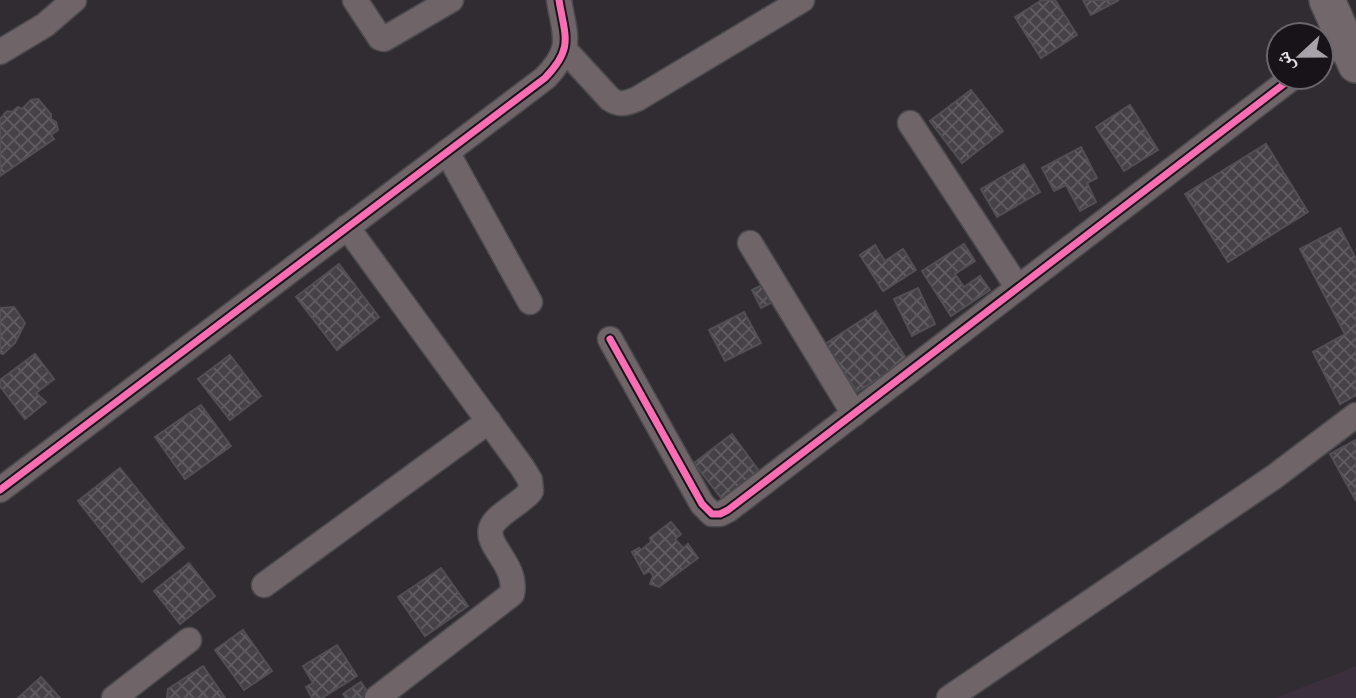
<svg xmlns="http://www.w3.org/2000/svg" width="1356" height="698" font-family="'Public Sans','Noto Naskh Arabic',sans-serif">
<style>
.education{fill:#3a2f3b}
.building{fill:url(#building-cross-hatch);stroke:#524f54;stroke-width:2}
.lines{fill:none;stroke-linecap:round;stroke-linejoin:round}
.street-casing{stroke:#4c4a4e;stroke-width:27}
.secondary-casing{stroke:#4c4a4e;stroke-width:38}
.street{stroke:#6f6568;stroke-width:24}
.secondary{stroke:#72686c;stroke-width:35}
.cycleway-casing{stroke:#171318;stroke-width:11}
.cycleway{stroke:#f96db3;stroke-width:7}
</style>
<defs>
<pattern id="building-cross-hatch" width="8" height="8" patternUnits="userSpaceOnUse" patternTransform="scale(1.75)"><rect width="8" height="8" fill="#454146"/><path d="M0 0l8 8M0 8l8-8" fill="none" stroke="#605c61"/></pattern>
</defs>
<rect width="100%" height="100%" fill="#302c31"/>
<polygon class="education" points="1356,666 1356,698 1275,698"/>
<g class="building">
<polygon points="1042,0 1055,0 1077,35 1041,58 1015,17"/>
<polygon points="1083,0 1119,0 1091,15"/>
<polygon points="971,90 1003,131 962,163 930,121"/>
<polygon points="38,99 51,114 51,119 56,122 58,130 51,135 54,139 0,176 0,119 7,111 12,112 18,107 22,109 31,100"/>
<polygon points="1130,105 1158,150 1124,171 1096,127"/>
<polygon points="1266,144 1308,212 1228,262 1185,194"/>
<polygon points="1081,147 1097,178 1087,183 1096,202 1080,211 1066,185 1054,191 1042,168"/>
<polygon points="1024,164 1040,192 997,217 981,189"/>
<polygon points="1340,228 1356,259 1356,395 1340,404 1313,352 1345,334 1300,249"/>
<polygon points="964,244 975,261 955,274 964,287 980,276 990,290 951,316 922,271"/>
<polygon points="875,245 885,261 903,249 916,270 883,291 860,255"/>
<polygon points="339,264 379,317 337,350 296,297"/>
<polygon points="762,285 771,303 761,308 752,290"/>
<polygon points="918,288 935,324 912,336 894,299"/>
<polygon points="14,307 25,323 15,343 3,354 0,353 0,308"/>
<polygon points="876,311 907,360 857,392 825,344"/>
<polygon points="744,312 761,343 725,361 709,330"/>
<polygon points="35,354 54,379 36,393 46,402 25,419 0,386 0,380"/>
<polygon points="230,355 261,396 230,420 198,379"/>
<polygon points="201,405 231,446 185,479 155,437"/>
<polygon points="732,434 759,471 722,499 694,463"/>
<polygon points="1356,440 1356,501 1330,454"/>
<polygon points="120,468 184,548 142,582 78,501"/>
<polygon points="671,522 681,534 675,539 683,548 688,544 698,558 659,587 650,584 653,576 650,571 644,574 632,552 639,548 641,550 651,542 650,538"/>
<polygon points="189,563 215,596 180,624 154,591"/>
<polygon points="441,568 468,606 425,636 398,597"/>
<polygon points="243,630 272,671 244,690 215,650"/>
<polygon points="337,645 357,676 322,698 312,698 306,687 313,683 303,666"/>
<polygon points="203,666 225,698 167,698 168,689"/>
<polygon points="41,677 60,698 18,698"/>
<polygon points="361,682 370,696 366,698 346,698 343,694"/>
</g>
<g class="lines">
<g class="street-casing">
<g id="street">
<polyline points="355,0 380,38 384,39 451,0"/>
<path d="M565 50 610 99C620 106 627 103 637 99L802 0"/>
<polyline points="0,52 45,25 74,0"/>
<polyline points="1321,56 1344,38"/>
<polyline points="910,123 1018,288"/>
<polyline points="447,152 530,302"/>
<path d="M347 227 522 467 530 480 531 491C522 503 495 515 491 528 485 546 518 565 512 594L377 698"/>
<polyline points="750,243 854,414"/>
<polyline points="610,339 702,504 712,514 720,514 728,510 749,494 1293,77"/>
<path d="M0 490 545 78C574 48 565 37 559 0"/>
<polyline points="264,585 489,421"/>
<polyline points="114,698 189,640"/>
<polyline points="949,698 1274,477 1356,415"/>
</g>
</g>
<g class="secondary-casing">
<polyline id="secondary" points="1327,0 1356,65"/>
</g>
<use href="#street" class="street"/>
<use href="#secondary" class="secondary"/>
<g class="cycleway-casing">
<g id="cycleway">
<polyline points="610,339 702,504 712,514 720,514 728,510 749,494 1293,77"/>
<path d="M0 490 545 78C574 48 565 37 559 0"/>
</g>
</g>
<use href="#cycleway" class="cycleway"/>
</g>
<g transform="translate(1300 56) rotate(248)"><circle r="33" fill="#171318" stroke="#6a666c" stroke-width="2"/>
<path d="M0-5L12 26L0 18L-12 26Z" fill="#a7a2a9"/>
<text y="-10" font-size="19" font-weight="bold" text-anchor="middle" fill="#e7e2e9">ش</text>
</g>
</svg>
